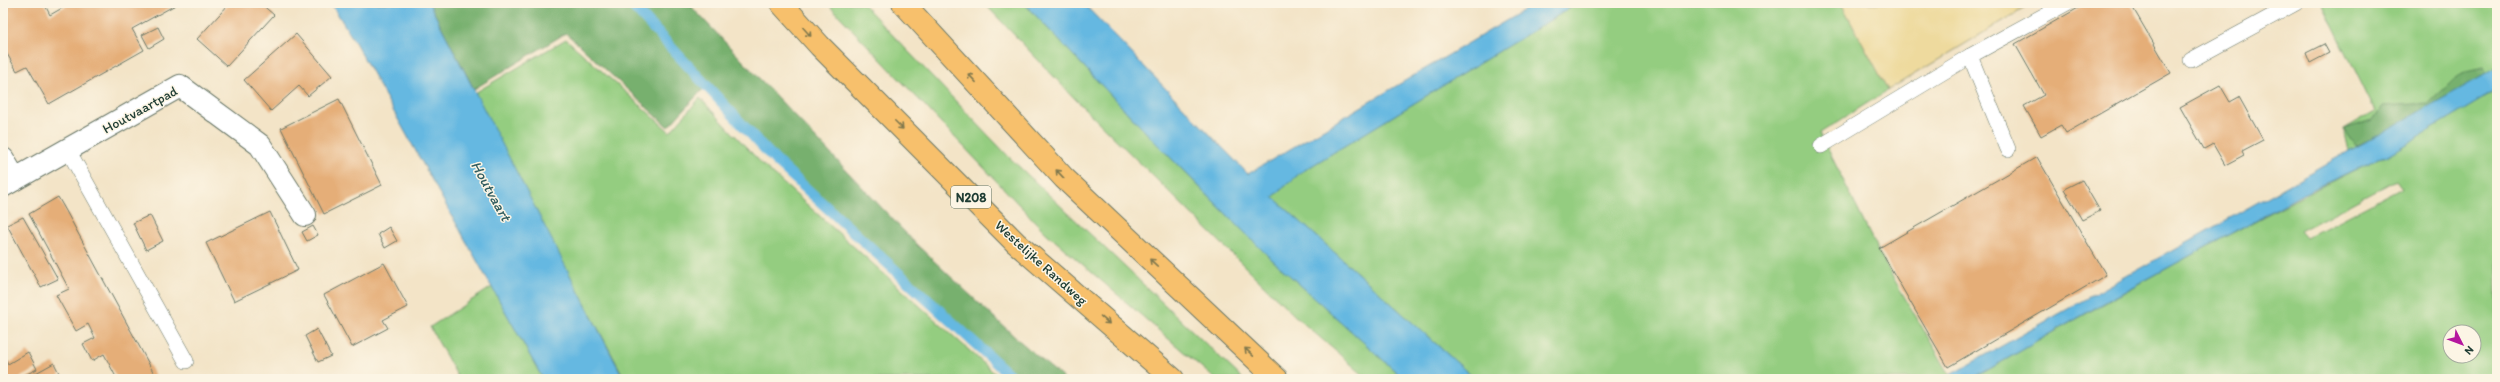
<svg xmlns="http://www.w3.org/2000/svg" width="2500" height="382" font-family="Itim,sans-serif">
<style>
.green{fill:#94cd80;stroke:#5a855a;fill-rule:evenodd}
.forest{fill:#77b06e;stroke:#4b7651}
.sand{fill:#eeda9e;stroke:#868c69}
.water{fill:#65b8e1;stroke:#427a8a}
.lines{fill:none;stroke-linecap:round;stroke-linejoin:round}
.stream{stroke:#65b8e1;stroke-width:11}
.building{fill:#e5ae78}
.service-casing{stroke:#697767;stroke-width:16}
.minor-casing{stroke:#697767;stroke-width:24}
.primary-casing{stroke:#697767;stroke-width:24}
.service{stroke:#fff;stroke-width:15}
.minor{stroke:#fff;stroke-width:22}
.primary{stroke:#f7c06c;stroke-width:22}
.oneway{stroke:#80784d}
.labels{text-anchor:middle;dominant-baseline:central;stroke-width:3;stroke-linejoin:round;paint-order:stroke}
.shield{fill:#fcf5e5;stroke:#617469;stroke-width:1}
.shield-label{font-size:13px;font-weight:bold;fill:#1f3d34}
.street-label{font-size:14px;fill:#1f3d34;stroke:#fcf5e5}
.water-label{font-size:15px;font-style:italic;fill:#305c5f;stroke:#fcf5e5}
</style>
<rect width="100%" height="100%" fill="#fcf5e5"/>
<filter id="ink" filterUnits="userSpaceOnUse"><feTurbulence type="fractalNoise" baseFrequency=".025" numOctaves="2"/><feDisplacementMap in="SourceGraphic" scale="8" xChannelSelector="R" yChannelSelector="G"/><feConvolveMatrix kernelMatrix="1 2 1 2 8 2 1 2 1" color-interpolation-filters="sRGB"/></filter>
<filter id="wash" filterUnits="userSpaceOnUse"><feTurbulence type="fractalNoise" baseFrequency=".012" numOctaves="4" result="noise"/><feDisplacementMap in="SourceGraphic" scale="16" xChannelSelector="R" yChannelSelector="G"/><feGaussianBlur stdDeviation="0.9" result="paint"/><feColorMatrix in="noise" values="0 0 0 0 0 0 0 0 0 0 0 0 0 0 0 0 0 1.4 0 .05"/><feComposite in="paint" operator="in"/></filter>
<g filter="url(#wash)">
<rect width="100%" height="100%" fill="#f3e4c7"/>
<g class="green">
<polygon points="827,3 862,3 1010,158 1243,379 1215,379 1045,232"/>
<polygon points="984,3 1024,3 1156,143 1267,255 1404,379 1368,379 1295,316 1077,101"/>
<polygon points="1578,3 1841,3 1888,90 1820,133 1880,255 1950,375 1943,379 1475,379 1273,197 1300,173"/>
<polygon points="2322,3 2497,3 2497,68 2349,151 2344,129 2375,111"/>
<polygon points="566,39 670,132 700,98 764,166 1001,379 625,379 473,94"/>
<path d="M2497 90V379H1972C2106 302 2240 225 2379 158L2387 156ZM2396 180 2402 188 2306 238 2300 231ZM2450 332H2474V356H2450Z"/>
<polygon points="492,287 543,379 459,379 430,327"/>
</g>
<g class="forest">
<polygon points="429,3 688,3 917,245 1015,337 1064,379 1019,379 704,88 668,127 566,33 474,89"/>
<polygon points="2484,68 2488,77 2437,108 2356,146 2344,129 2373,120 2382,106 2429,103 2461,73"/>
</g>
<polygon class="sand" points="1841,3 2033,3 1888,90"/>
<g class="water">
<polygon points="331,3 429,3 624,379 543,379 356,44"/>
<polygon points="1024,3 1083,3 1248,174 1536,3 1578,3 1300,173 1273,197 1475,379 1404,379 1267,255 1156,143"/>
<polygon points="2497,68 2497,90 2387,156 2379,158 2303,194 2109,300 1972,379 1943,379"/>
</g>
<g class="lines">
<polyline class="stream" points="630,3 775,160 1014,379"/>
</g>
<g id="blocks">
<g class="building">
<polygon points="3,3 44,3 50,15 71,3 179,3 132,29 144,50 49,104 27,66 17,71 3,47"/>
<polygon points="230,3 260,3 274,15 227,66 197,39"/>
<polygon points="2087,3 2130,3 2171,73 2066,133 2061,125 2041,136 2024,106 2044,95 2015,44"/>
<polygon points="158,27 164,39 149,48 142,35"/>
<polygon points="296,34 332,76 308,96 299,86 271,111 244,80"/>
<polygon points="2324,44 2329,53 2310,63 2306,53"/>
<polygon points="2220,85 2230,102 2239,97 2263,140 2242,151 2244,155 2225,165 2213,144 2204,149 2180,107"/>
<polygon points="339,99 382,185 324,214 281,128"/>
<polygon points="2037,157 2106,275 1948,367 1879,248"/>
<polygon points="2082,180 2100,211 2082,220 2064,189"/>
<polygon points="58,197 66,211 157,379 117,379 104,354 92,361 83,344 95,338 88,324 76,331 62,306 56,295 69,289 29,214"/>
<polygon points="270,212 298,270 234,301 206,243"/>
<polygon points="150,215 163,241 146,250 133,223"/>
<polygon points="23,217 58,279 41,287 7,225"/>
<polygon points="313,226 318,235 307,241 302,232"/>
<polygon points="389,227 397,241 385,248 378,234"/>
<polygon points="384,263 408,307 383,320 388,328 352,347 324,295"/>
<polygon points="317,329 331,356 318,362 305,336"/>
<polygon points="28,352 37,369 17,379 3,379 3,354 8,364"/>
<polygon points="54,363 60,375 54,379 25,379"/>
</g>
</g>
</g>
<g filter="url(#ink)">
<use href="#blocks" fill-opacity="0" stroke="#697767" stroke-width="1"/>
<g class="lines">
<g class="service-casing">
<g id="service">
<polyline points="1970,56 2067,3"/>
<polyline points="2191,60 2296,3"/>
<polyline points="1821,146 1970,56 2008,149"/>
<polyline points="68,150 186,361"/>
</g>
</g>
<g class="minor-casing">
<g id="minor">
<polyline points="3,159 15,179"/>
<polyline points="3,186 180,86 260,145 305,215"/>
</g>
</g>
<g class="primary-casing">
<g id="primary">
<polyline points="781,3 820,46 1016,243 1173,379"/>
<polyline points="903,3 1064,178 1277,379"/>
</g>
</g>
<use href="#service" class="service"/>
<use href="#minor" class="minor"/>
<use href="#primary" class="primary"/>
</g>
<defs><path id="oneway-shaft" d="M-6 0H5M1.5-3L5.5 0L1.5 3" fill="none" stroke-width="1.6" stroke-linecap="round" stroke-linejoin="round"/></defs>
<g class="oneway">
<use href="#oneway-shaft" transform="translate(807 32) rotate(48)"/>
<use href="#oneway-shaft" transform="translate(972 78) rotate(-133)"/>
<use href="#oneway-shaft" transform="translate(899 125) rotate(45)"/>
<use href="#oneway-shaft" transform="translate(1060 174) rotate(-133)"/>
<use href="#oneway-shaft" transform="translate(1154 263) rotate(-137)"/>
<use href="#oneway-shaft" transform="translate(1105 320) rotate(41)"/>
<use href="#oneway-shaft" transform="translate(1249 352) rotate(-137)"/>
</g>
</g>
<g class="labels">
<rect class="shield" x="951" y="186" width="40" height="22" rx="3"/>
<g class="shield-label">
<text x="971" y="197">N208</text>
</g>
<g class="street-label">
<text transform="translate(140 110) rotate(-29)">Houtvaartpad</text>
<text transform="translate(1041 263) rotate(42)">Westelijke Randweg</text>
</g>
<g class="water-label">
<text transform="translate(491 191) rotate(61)">Houtvaart</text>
</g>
</g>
<rect width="2500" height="382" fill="none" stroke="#fcf5e5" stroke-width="16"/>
<g transform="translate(2462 344) rotate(132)"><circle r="19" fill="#fcf5e5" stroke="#a4ab9e"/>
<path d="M0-3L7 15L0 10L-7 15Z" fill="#b5179e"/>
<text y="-6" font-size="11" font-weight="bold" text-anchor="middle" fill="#1f3d34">N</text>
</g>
</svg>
